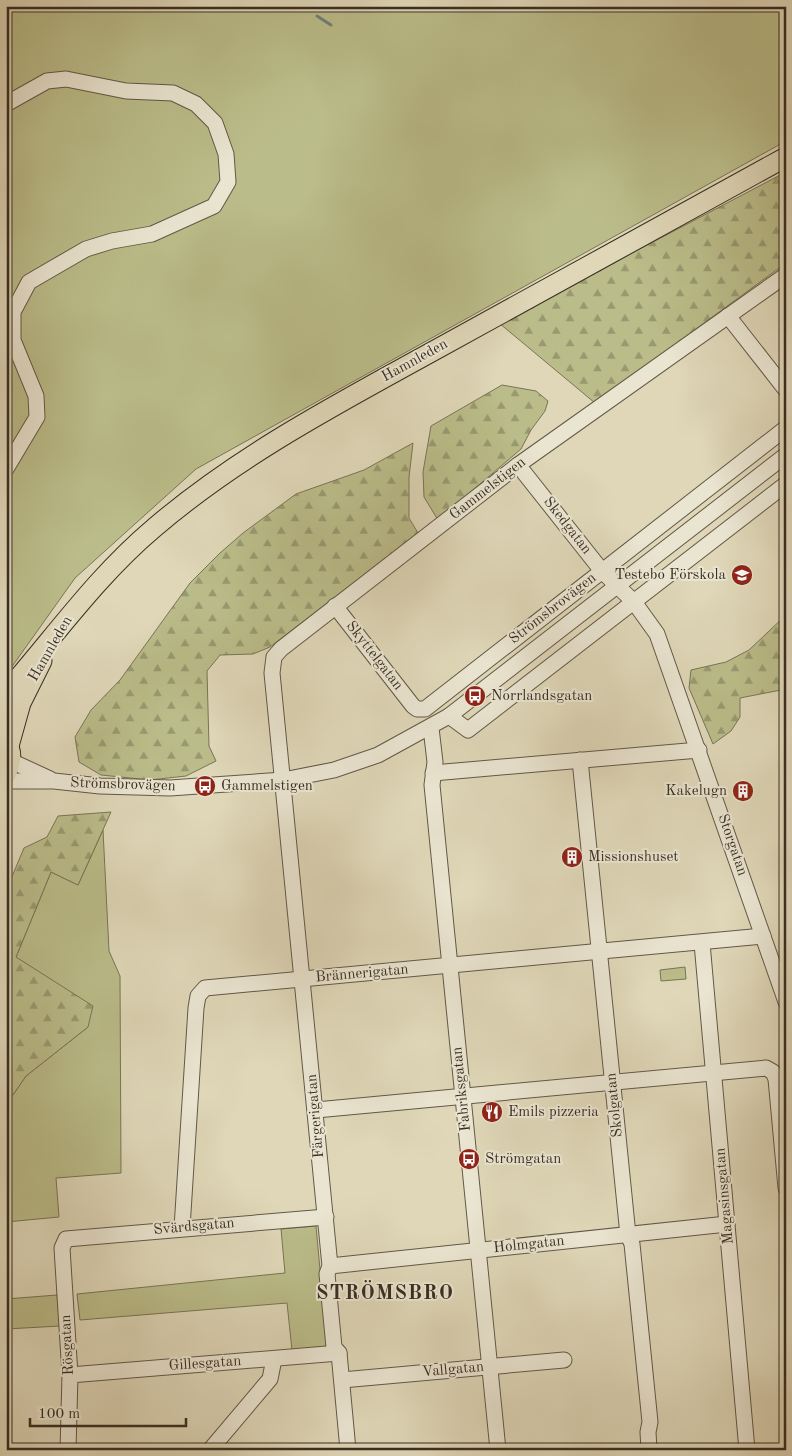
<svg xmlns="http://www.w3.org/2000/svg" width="792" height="1456" font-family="'Old Standard TT',serif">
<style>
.green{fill:#babc89;stroke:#797456}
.forest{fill:url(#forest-firs);stroke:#797456}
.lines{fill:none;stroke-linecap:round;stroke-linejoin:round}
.stream{stroke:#6f807a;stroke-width:3}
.minor-casing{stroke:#625848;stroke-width:17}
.major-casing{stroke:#382d22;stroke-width:21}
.minor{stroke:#eae5d1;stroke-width:15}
.major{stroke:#dfd7b8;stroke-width:19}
.labels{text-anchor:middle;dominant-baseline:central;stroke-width:4;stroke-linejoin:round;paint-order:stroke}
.street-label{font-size:15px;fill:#382d22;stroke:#eae5d1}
.poi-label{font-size:15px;fill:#382d22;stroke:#eae5d1;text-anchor:start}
.district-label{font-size:20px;font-weight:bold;letter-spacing:1px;fill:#382d22;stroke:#eae5d1}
</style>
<defs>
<pattern id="forest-firs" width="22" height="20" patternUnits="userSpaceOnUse" patternTransform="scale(1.25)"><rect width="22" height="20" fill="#babc89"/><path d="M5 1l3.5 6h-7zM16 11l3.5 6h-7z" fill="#989970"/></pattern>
</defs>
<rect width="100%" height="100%" fill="#dfd7b8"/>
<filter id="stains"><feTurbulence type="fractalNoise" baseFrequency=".004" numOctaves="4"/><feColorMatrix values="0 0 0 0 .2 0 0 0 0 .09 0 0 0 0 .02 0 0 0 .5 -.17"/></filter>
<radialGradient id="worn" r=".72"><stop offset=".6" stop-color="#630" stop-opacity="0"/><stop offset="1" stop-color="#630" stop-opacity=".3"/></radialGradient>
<g class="green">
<polygon points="6,6 360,6 370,9 486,10 502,6 786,6 786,141 196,469 75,578 6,675"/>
<polygon points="103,830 109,951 120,976 121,1173 56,1178 59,1217 6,1222 6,1105 26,1076 88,1027 16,957 51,872 78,885"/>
<polygon points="685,967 686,979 661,981 660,970"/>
<polygon points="316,1226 327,1346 292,1350 287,1303 80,1320 77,1294 285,1273 281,1229"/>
<polygon points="57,1295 60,1326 6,1329 6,1299"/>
</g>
<g class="forest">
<polygon points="786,172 786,263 595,403 499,323"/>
<polygon points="502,385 536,391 548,401 545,411 531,430 521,449 438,520 424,497 423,472 431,426"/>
<polygon points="413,443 409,477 409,518 418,533 270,647 253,654 220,655 207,671 209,746 216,761 186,776 150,780 101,775 79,762 75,737 91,710 120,680 190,583 220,553 243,533 296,494 364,470"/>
<polygon points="786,615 786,689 740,698 740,717 731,731 713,744 689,688 691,670 726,662 749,650"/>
<polygon points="111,812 78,885 51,872 16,957 93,1006 88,1027 26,1076 6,1105 6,891 24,848 47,837 58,816"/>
</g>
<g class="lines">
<g class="stream">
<polyline points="301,6 307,10"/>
<polyline points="317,16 331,25"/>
</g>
<g class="minor-casing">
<g id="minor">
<polyline points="6,104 47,81 66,79 126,91 173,93 196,104 215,123 226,154 228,182 214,206 152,234 112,241 86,249 29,282 13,312 13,340 36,396 37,417 6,469"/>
<polyline points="728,316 786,390"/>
<polyline points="518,465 602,571 634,602 657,634 786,1002"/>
<polyline points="335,606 413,706 417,709 425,709 786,428"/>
<polyline points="449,716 468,730 786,484"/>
<polyline points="431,728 435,762 432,785 498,1450"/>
<polyline points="580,760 628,1235 632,1244 650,1422 648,1432 649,1450"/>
<polyline points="11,761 50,779"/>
<polyline points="433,773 699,750"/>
<polyline points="6,781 54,781 100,786 170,788 283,780 334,770 378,755 449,716 786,455"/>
<polyline points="702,943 747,1450"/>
<polyline points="316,1110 766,1068 773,1072 776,1079 786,1188"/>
<polyline points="182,1228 196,1008 198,996 205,988 763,936"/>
<polyline points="330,1266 727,1224"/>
<polyline points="70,1375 339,1353"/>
<polyline points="342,1380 564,1360"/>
<polyline points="68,1450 70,1375 62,1248 66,1239 326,1217"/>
<polyline points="210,1450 270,1379 274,1359"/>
<polyline points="348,1450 339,1353 334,1347 327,1274 330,1266 272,673 274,657 281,649 518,465 786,275"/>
</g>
</g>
<g class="major-casing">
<g id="major">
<path d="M6 692C55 636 97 576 154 528 239 455 339 403 437 349 553 285 670 221 786 157"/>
<path d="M6 741C13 752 12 763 6 775"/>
<polyline points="9,746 21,703 42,661"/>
</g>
</g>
<use href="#minor" class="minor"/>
<use href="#major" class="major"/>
</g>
<defs>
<g id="school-disc" transform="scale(1.125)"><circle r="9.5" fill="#8f2418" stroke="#eae5d1"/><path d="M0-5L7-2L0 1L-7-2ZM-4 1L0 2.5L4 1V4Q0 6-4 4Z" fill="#fff"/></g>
<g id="bus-disc" transform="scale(1.125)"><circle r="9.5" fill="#8f2418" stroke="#eae5d1"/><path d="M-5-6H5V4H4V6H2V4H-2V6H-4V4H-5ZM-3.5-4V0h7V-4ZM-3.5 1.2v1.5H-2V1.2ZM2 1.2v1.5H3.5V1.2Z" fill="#fff"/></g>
<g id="building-disc" transform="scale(1.125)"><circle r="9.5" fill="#8f2418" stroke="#eae5d1"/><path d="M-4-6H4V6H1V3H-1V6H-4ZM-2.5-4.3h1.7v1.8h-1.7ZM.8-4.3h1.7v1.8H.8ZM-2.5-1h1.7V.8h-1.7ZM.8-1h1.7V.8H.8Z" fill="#fff"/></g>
<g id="restaurant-disc" transform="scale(1.125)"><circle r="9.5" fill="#8f2418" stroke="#eae5d1"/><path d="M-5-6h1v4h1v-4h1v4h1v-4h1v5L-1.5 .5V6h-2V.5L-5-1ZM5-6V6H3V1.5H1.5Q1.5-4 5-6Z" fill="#fff"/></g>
</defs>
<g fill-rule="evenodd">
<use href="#school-disc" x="742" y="575"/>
<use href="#bus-disc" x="475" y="696"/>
<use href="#bus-disc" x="205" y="786"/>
<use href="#building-disc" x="743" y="791"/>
<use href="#building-disc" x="572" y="857"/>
<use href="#restaurant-disc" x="492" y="1112"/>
<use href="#bus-disc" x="469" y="1159"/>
</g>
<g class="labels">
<g class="street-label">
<text transform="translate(415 361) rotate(-29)">Hamnleden</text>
<text transform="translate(488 489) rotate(-38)">Gammelstigen</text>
<text transform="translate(567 526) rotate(52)">Skedgatan</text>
<text transform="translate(553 609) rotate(-38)">Strömsbrovägen</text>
<text transform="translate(51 649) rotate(-60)">Hamnleden</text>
<text transform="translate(374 656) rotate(52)">Skyttelgatan</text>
<text transform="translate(123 785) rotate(2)">Strömsbrovägen</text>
<text transform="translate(732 845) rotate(71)">Storgatan</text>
<text transform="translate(362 974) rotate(-5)">Brännerigatan</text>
<text transform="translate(462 1089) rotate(-96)">Fabriksgatan</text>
<text transform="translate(615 1105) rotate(-96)">Skolgatan</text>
<text transform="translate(316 1116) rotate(-95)">Färgerigatan</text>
<text transform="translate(725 1196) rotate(-95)">Magasinsgatan</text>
<text transform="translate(194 1227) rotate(-5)">Svärdsgatan</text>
<text transform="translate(529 1245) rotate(-6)">Holmgatan</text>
<text transform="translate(68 1345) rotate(-93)">Rösgatan</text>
<text transform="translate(205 1364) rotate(-4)">Gillesgatan</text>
<text transform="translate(453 1370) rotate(-5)">Vallgatan</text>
</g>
<g class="poi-label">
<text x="726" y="575" text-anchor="end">Testebo Förskola</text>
<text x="491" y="696">Norrlandsgatan</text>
<text x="221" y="786">Gammelstigen</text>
<text x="727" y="791" text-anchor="end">Kakelugn</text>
<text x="588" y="857">Missionshuset</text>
<text x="508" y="1112">Emils pizzeria</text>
<text x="485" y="1159">Strömgatan</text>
</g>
<g class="district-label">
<text x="385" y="1294">STRÖMSBRO</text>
</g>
</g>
<rect width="792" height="1456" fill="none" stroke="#dfd7b8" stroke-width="25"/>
<rect x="8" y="8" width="777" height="1441" fill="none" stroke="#382d22" stroke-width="2.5"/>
<rect x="12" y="12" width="767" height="1431" fill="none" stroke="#382d22"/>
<path d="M30 1418v8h156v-8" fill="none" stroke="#382d22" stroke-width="2.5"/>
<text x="38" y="1418" font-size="15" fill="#382d22" stroke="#eae5d1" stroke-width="4" paint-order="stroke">100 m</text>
<rect width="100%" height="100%" filter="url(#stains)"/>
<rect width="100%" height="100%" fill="url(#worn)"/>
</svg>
